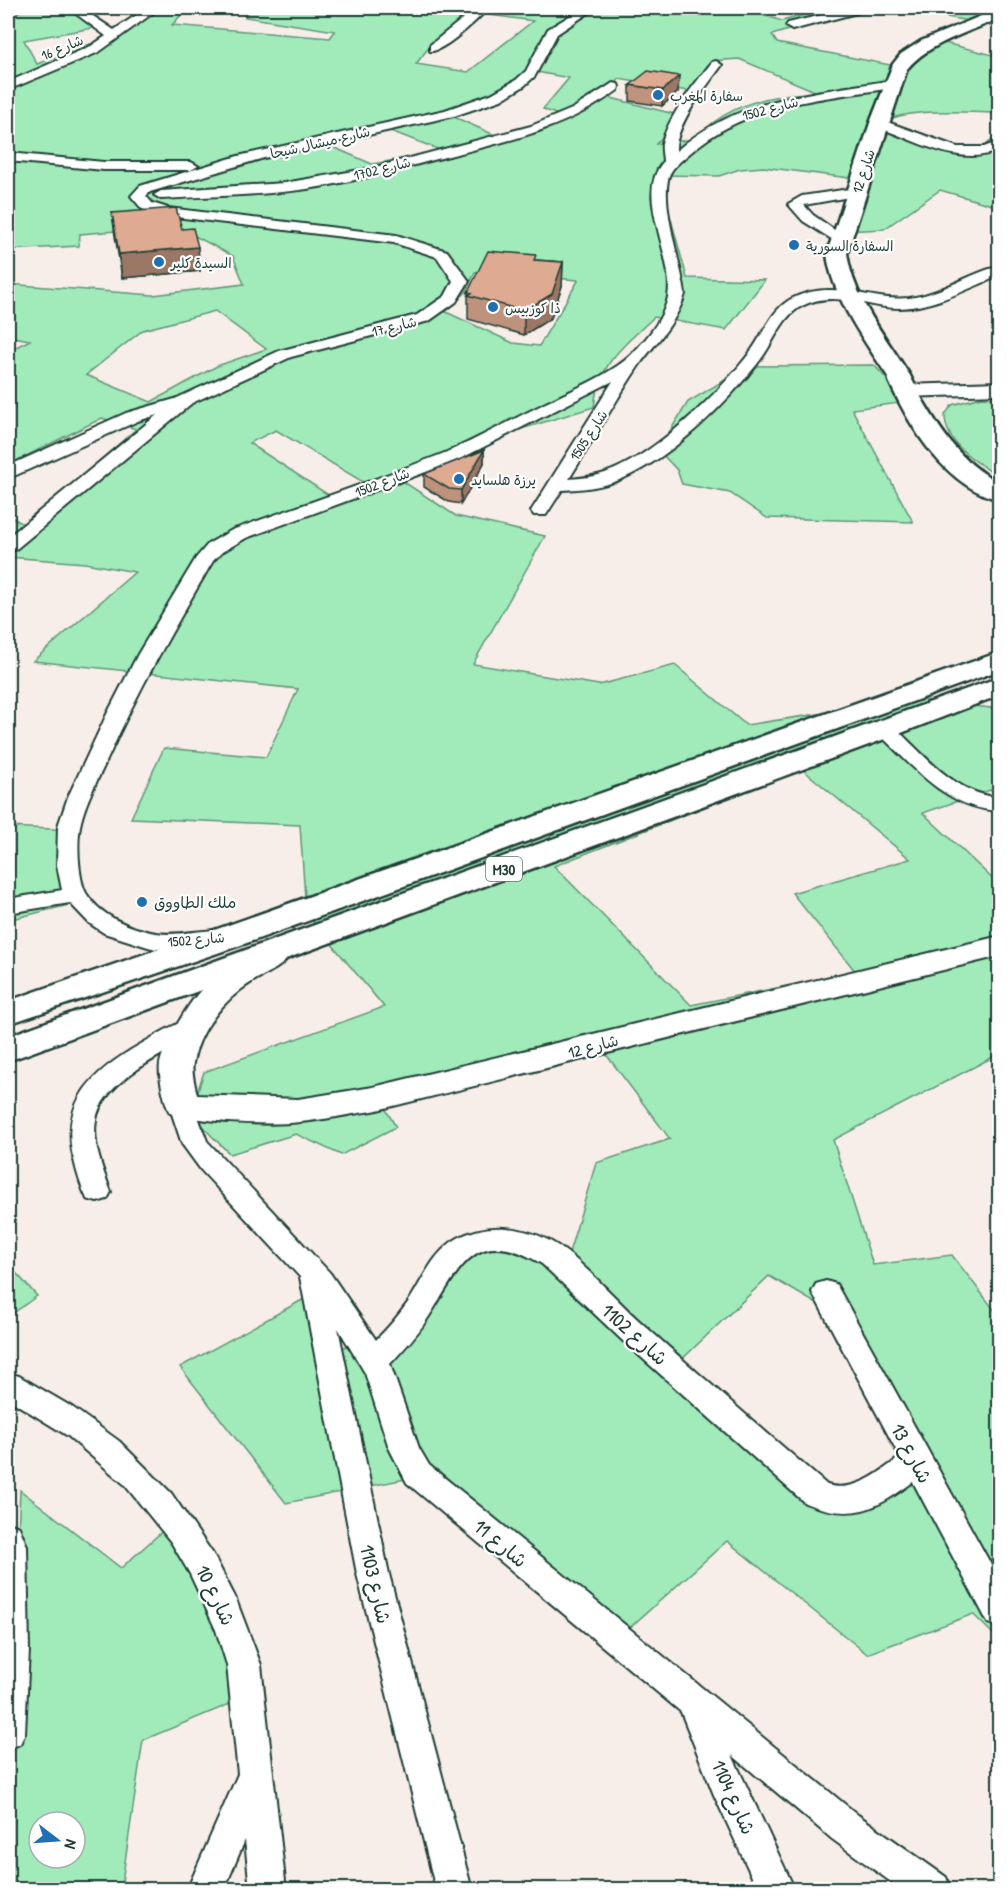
<svg xmlns="http://www.w3.org/2000/svg" width="1007" height="1897" font-family="'Patrick Hand','Playpen Sans Arabic',sans-serif">
<style>
.green{fill:#a1ebba;stroke:#609477;stroke-width:1.5;fill-rule:evenodd}
.lines{fill:none;stroke-linecap:round;stroke-linejoin:round}
.minor-casing{stroke:#1f3d34;stroke-width:4}
.tertiary-casing{stroke:#1f3d34;stroke-width:4}
.secondary-casing{stroke:#1f3d34;stroke-width:5}
.motorway-casing{stroke:#1f3d34;stroke-width:5}
.minor{fill:#fff;fill-rule:evenodd}
.tertiary{fill:#fff;fill-rule:evenodd}
.secondary{fill:#fff;fill-rule:evenodd}
.motorway{fill:#fff;fill-rule:evenodd}
.wall{fill:#bf927e;stroke:#1f3d34;stroke-width:1.5}
.shaded-wall{fill:#9b7766;stroke:#1f3d34;stroke-width:1.5}
.building{fill:#deaa92;stroke:#1f3d34;stroke-width:1.5}
.poi-dot{fill:#1f6fb2;stroke:#fff;stroke-width:2}
.labels{text-anchor:middle;dominant-baseline:central;stroke-width:4.5;stroke-linejoin:round;paint-order:stroke}
.far-street-label{font-size:14px;fill:#1f3d34;stroke:#fff}
.far-poi-label{font-size:14px;fill:#1f3d34;stroke:#fff;text-anchor:start}
.shield{fill:#fff;stroke:#627771;stroke-width:1.5}
.shield-label{font-size:15px;font-weight:bold;fill:#1f3d34}
.poi-label{font-size:16px;fill:#1f3d34;stroke:#fff;text-anchor:start}
.street-label{font-size:16px;fill:#1f3d34;stroke:#fff}
.near-street-label{font-size:20px;fill:#1f3d34;stroke:#fff}
</style>
<rect width="100%" height="100%" fill="#f8eee9"/>
<filter id="ink" filterUnits="userSpaceOnUse"><feTurbulence type="fractalNoise" baseFrequency=".0167" numOctaves="2"/><feDisplacementMap in="SourceGraphic" scale="12" xChannelSelector="R" yChannelSelector="G"/><feConvolveMatrix kernelMatrix="1 2 1 2 8 2 1 2 1" color-interpolation-filters="sRGB"/></filter>
<g filter="url(#ink)">
<g class="green">
<path d="M8 8H68L93 28 24 40 37 64 101 40 159 9 184 12 172 25 330 38 335 31 245 17 250 8H741L782 21 829 8H861L772 35 777 43 890 65 925 38 993 55 999 53V113C973 113 899 106 881 125L977 155 994 137 999 139V207L940 190 884 229 844 231 857 179 763 167 740 169 719 176 659 175 687 278 765 280 726 330 654 317C624 346 598 363 594 407L518 430 368 485 276 430 249 443 339 502 404 482 456 516 545 536 473 664 599 685 675 665 746 725 916 699 999 709V787L923 813 999 885V1054L833 1140 873 1265 952 1255 999 1316V1640L973 1614 867 1654 727 1541 626 1631 440 1472 286 1503 180 1367 315 1293 327 1348 398 1343 485 1234 568 1256 596 1163 670 1139 590 1033 382 1103 396 1127 341 1155 296 1134 230 1154C198 1122 187 1118 204 1072L384 1007 306 913 300 825 131 818 164 748 266 757 298 689 33 661 135 572 85 563 8 557V515L25 525 136 429 102 418 8 465V351L30 340 8 336V284L153 295 244 284 233 256 176 226 80 234 79 246 8 250ZM475 13 533 21 468 72 416 64 433 42ZM739 59 817 92C805 94 792 93 779 96 749 101 715 115 696 139L656 144 682 116 607 97 619 79 699 93 712 61ZM531 71 569 78 543 109 565 118 506 140 454 117 500 100ZM380 127 443 151V152L372 164 328 145ZM475 272 578 280V281L539 346 513 343 446 312 466 292ZM215 311 266 349 217 366 151 402 86 375 143 330ZM802 769 910 859 792 893 856 972 691 1005 554 866ZM769 1276 819 1305 909 1468 839 1510 676 1365Z"/>
<polygon points="901,8 999,8 999,27"/>
<polygon points="874,365 908,402 852,409 913,522 767,518 730,493 682,484 677,470 658,450 688,402 748,366"/>
<path d="M981 397 999 398V477C977 462 945 445 945 415L952 405Z"/>
<polygon points="8,827 72,830 77,903 8,920"/>
<polygon points="8,1264 37,1296 8,1317"/>
<path d="M20 1490 121 1568 167 1527 186 1548 235 1679 230 1704 143 1740 121 1889 8 1890V1766ZM39 1822H75V1858H39Z"/>
</g>
<g class="lines">
<g class="minor-casing">
<g id="minor">
<polygon points="8,8 24,8 8,14"/>
<polygon points="68,8 81,8 114,30 147,8 160,8 99,52 8,90 8,82 91,46 106,36"/>
<path d="M476 8H488C479 19 442 53 430 51V45Z"/>
<polygon points="583,8 596,8 557,34 535,76 524,86 501,100 454,116 264,158 150,192 146,196 152,203 168,208 396,235 447,251 469,281 456,302 429,321 291,357 192,403 15,550 8,551 8,537 157,415 138,421 14,476 8,477 8,466 126,413 175,399 279,351 417,315 445,296 453,281 437,257 394,243 167,216 142,209 131,196 140,186 238,156 445,110 491,94 516,80 526,71 548,29"/>
<polygon points="852,8 870,8 868,10 792,30 786,26 788,23"/>
<path d="M716 61 722 65C707 86 675 124 676 151 738 97 815 93 893 80L899 84 893 88C822 99 746 103 690 153 681 161 670 168 668 180 662 210 681 262 685 294 677 322 657 341 640 364 615 401 593 441 569 479 581 478 594 477 605 473 653 457 721 392 751 351 764 333 772 308 793 298 835 278 868 302 909 298 942 294 969 273 1000 266V276C968 288 935 307 900 308 867 308 834 289 802 306 782 316 774 342 761 359 728 402 674 456 624 478 605 487 583 489 562 490L546 515H534L531 511 613 381 456 461 246 538 222 552 213 561C175 626 138 690 108 758 98 779 85 802 80 826 77 842 78 879 86 893 100 916 131 929 156 933 174 936 196 931 215 930L223 932 227 938 223 944 215 946 156 949 148 947 104 933 89 923 70 903 8 913V899L62 890 57 865 58 826 68 797 106 716 138 654 196 558 208 544 232 530C302 505 373 481 442 454 475 441 507 422 540 406 567 392 609 376 631 355 643 343 659 324 665 307 683 266 631 199 663 162 663 156 661 150 662 143 669 115 694 85 712 62Z"/>
<path d="M613 83 618 84 619 87 618 90C567 128 509 141 449 156 402 168 355 182 307 189 259 196 210 196 161 199L154 195 161 191 284 183 372 168 531 126 572 109Z"/>
<path d="M879 119 957 147H984L1000 141V150C959 169 912 138 874 126L872 123Z"/>
<polygon points="8,153 104,162 191,162 198,166 191,170 104,170 8,161"/>
<polygon points="856,188 861,189 863,192 861,195 804,205 813,215 846,238 848,241 841,245 803,221 788,204 802,196"/>
<path d="M885 723 892 725C923 753 955 796 1000 797V811C946 809 914 767 878 733L874 729 878 725Z"/>
<path d="M191 1019 200 1022 204 1028 200 1034C167 1052 103 1080 96 1120 92 1144 103 1170 111 1192L107 1199 97 1202 87 1199C81 1187 77 1173 74 1160 59 1101 94 1071 141 1044 157 1035 173 1024 191 1019Z"/>
<path d="M182 1096 191 1098 207 1141 330 1273 376 1340C388 1328 399 1315 409 1301 424 1278 433 1252 458 1238 487 1222 522 1226 550 1241 581 1258 617 1302 645 1326 705 1380 766 1432 827 1485 855 1493 879 1473 900 1457L812 1292 816 1284 826 1281 836 1284 1000 1581V1627L988 1623 913 1482C874 1511 852 1521 805 1503L623 1341 542 1264C474 1222 460 1269 428 1318 417 1335 403 1350 390 1364L419 1448 429 1465 858 1815 946 1877 951 1890H902L832 1839 732 1755 795 1890H758L714 1795 681 1712 407 1483 389 1448 365 1373 338 1328 389 1574 472 1890H436L357 1574 300 1277 201 1170 182 1144 169 1105 173 1098Z"/>
<polygon points="8,1373 19,1376 72,1407 119,1441 171,1493 213,1554 235,1597 261,1665 286,1890 250,1890 245,1840 224,1890 187,1890 238,1774 227,1665 216,1630 190,1574 171,1542 124,1484 68,1436 8,1399"/>
<polygon points="8,1523 19,1527 27,1546 29,1650 25,1733 20,1744 8,1749"/>
</g>
</g>
<g class="tertiary-casing">
<g id="tertiary">
<polygon points="1000,382 1000,394 904,397 897,395 894,391 897,387 904,385"/>
<path d="M1000 936V956L373 1111C349 1114 324 1120 300 1122 268 1126 201 1122 170 1113 165 1104 158 1075 160 1064 163 1045 190 1000 204 987 217 974 253 950 271 947 276 946 280 948 285 949L289 956C281 969 264 974 252 982 224 999 199 1030 193 1063 191 1072 195 1085 197 1095L298 1099 373 1087Z"/>
</g>
</g>
<g class="secondary-casing">
<path id="secondary" d="M1000 8V18C970 32 928 43 907 69L847 253C853 299 887 338 910 376L907 381 899 383 891 381C867 345 831 296 827 253L870 123 893 64 901 54 921 41Z"/>
</g>
<g class="motorway-casing">
<g id="motorway">
<path d="M899 369 907 371C912 378 914 385 918 392 940 430 959 462 1000 483V500C946 487 910 428 889 381L888 376 891 371Z"/>
<polygon points="1000,652 1000,670 244,944 8,1024 8,1001 220,928"/>
<polygon points="1000,677 1000,695 904,732 8,1061 8,1036"/>
</g>
</g>
<use href="#minor" class="minor"/>
<use href="#tertiary" class="tertiary"/>
<use href="#secondary" class="secondary"/>
<use href="#motorway" class="motorway"/>
</g>
<g class="wall">
<polygon points="630,85 678,92 662,106 630,101"/>
<polygon points="112,213 182,229 200,271 122,278 115,236"/>
<polygon points="536,260 563,262 562,286 551,318 524,335 468,319 468,292"/>
<polygon points="484,450 484,463 461,504 449,502 424,487 424,474"/>
</g>
<g class="shaded-wall">
<polygon points="679,76 678,92 662,106 663,90"/>
<polygon points="198,247 200,271 122,278 119,254"/>
<polygon points="563,262 562,286 551,318 524,335 524,311"/>
<polygon points="484,450 484,463 461,504 461,490"/>
</g>
<g class="building">
<polygon points="648,71 679,76 663,90 630,85"/>
<polygon points="176,208 182,229 193,228 198,247 119,254 112,213"/>
<polygon points="488,251 536,255 534,260 563,262 552,294 524,311 468,295 472,293 468,292"/>
<polygon points="484,450 461,490 449,489 424,474"/>
</g>
</g>
<g class="poi-dot">
<circle cx="658" cy="95" r="6"/>
<circle cx="794" cy="245" r="6"/>
<circle cx="159" cy="262" r="6"/>
<circle cx="493" cy="307" r="6"/>
<circle cx="459" cy="479" r="6"/>
<circle cx="142" cy="902" r="6"/>
</g>
<g class="labels">
<g class="far-street-label">
<text transform="translate(62 47) rotate(-23)">شارع 16</text>
<text transform="translate(770 108) rotate(-15)">شارع 1502</text>
<text transform="translate(320 142) rotate(-13)">شارع ميشال شيحا</text>
<text transform="translate(382 168) rotate(-14)">شارع 1702</text>
<text transform="translate(863 171) rotate(-72)">شارع 12</text>
<text transform="translate(394 326) rotate(-14)">شارع 17</text>
<text transform="translate(588 435) rotate(-57)">شارع 1505</text>
<text transform="translate(382 482) rotate(-21)">شارع 1502</text>
<text transform="translate(196 939) rotate(-5)">شارع 1502</text>
</g>
<g class="far-poi-label">
<text x="670" y="95">سفارة المغرب</text>
<text x="806" y="245">السفارة السورية</text>
<text x="171" y="262">السيدة كلير</text>
<text x="505" y="307">ذا كوزبيس</text>
<text x="471" y="479">يرزة هلسايد</text>
</g>
<rect class="shield" x="486" y="857" width="36" height="24" rx="4.5"/>
<g class="shield-label">
<text x="504" y="869">M30</text>
</g>
<g class="poi-label">
<text x="154" y="902">ملك الطاووق</text>
</g>
<g class="street-label">
<text transform="translate(593 1046) rotate(-15)">شارع 12</text>
</g>
<g class="near-street-label">
<text transform="translate(635 1334) rotate(42)">شارع 1102</text>
<text transform="translate(912 1453) rotate(62)">شارع 13</text>
<text transform="translate(501 1543) rotate(40)">شارع 11</text>
<text transform="translate(376 1584) rotate(77)">شارع 1103</text>
<text transform="translate(216 1595) rotate(64)">شارع 10</text>
<text transform="translate(734 1797) rotate(66)">شارع 1104</text>
</g>
</g>
<rect width="1007" height="1897" fill="none" stroke="#fff" stroke-width="30"/>
<rect x="15" y="15" width="977" height="1867" fill="none" stroke="#1f3d34" stroke-width="2" filter="url(#ink)"/>
<g transform="translate(57 1840) rotate(107)"><circle r="28" fill="#ffffff" stroke="#a5b1ae" stroke-width="1.5"/>
<path d="M0-4.5L10 22L0 15L-10 22Z" fill="#1f6fb2"/>
<text y="-9" font-size="16" font-weight="bold" text-anchor="middle" fill="#1f3d34">N</text>
</g>
</svg>
